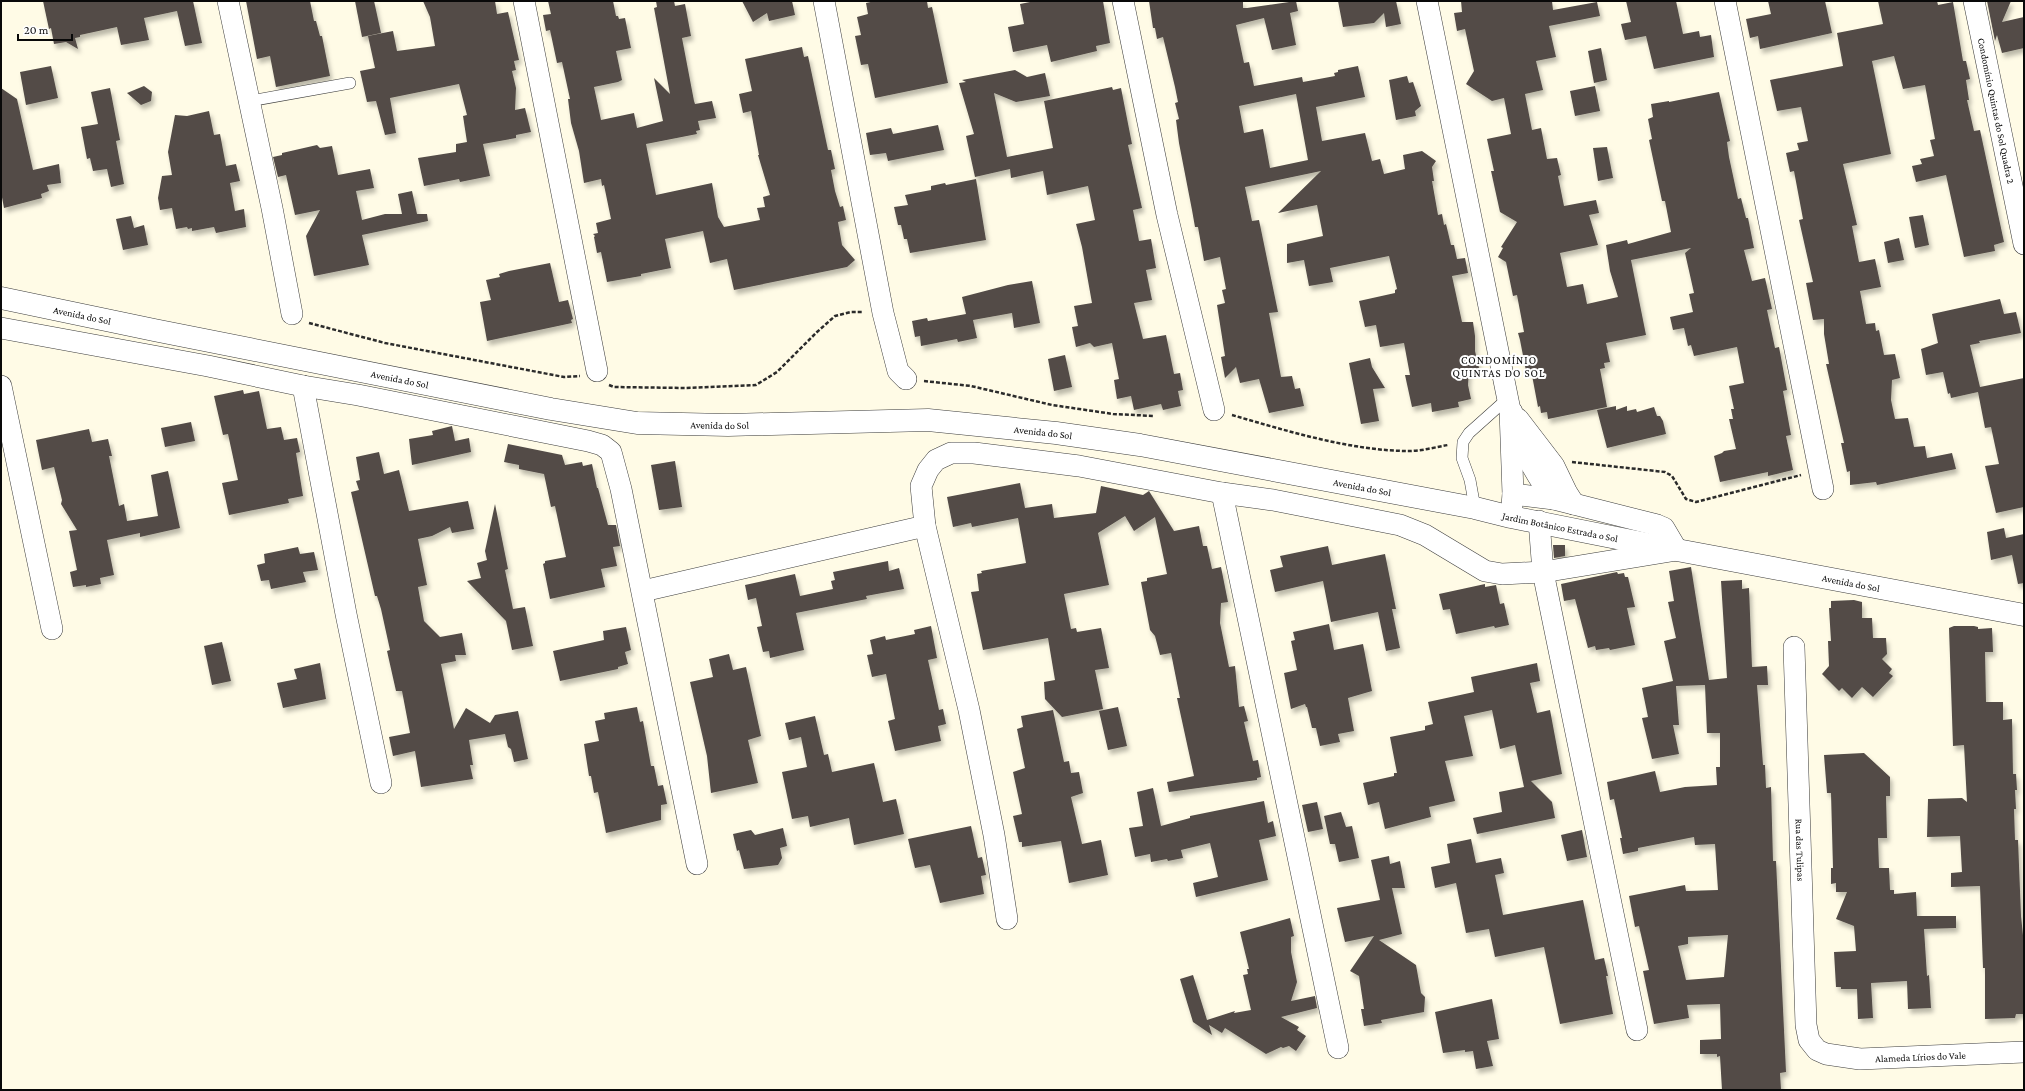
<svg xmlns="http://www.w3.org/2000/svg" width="2025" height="1091" font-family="'Crimson Pro',serif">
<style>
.building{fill:#524b46;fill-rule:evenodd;filter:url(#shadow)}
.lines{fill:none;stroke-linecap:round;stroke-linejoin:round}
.service-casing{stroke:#3c3c3c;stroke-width:12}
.minor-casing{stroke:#3c3c3c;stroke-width:22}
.tertiary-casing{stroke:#3c3c3c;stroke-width:23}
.path{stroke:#2b2b2b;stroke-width:2.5;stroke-dasharray:4 2;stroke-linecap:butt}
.service{stroke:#fff;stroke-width:11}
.minor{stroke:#fff;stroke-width:21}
.tertiary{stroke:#fff;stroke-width:22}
.labels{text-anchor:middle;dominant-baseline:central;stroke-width:4;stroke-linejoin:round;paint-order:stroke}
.street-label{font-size:10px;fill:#090909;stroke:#fff}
.neighbourhood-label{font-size:11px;letter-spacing:1px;fill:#090909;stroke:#fff}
</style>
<defs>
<filter id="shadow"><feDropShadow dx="2.5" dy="4.5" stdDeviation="2" flood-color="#0004"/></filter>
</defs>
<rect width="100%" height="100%" fill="#fffbe6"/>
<g class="building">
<polygon points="43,1 193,1 202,43 185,46 177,11 144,18 149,40 121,45 117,27 80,35 80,37 75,38 78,49 66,42 54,44 51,28 49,29"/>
<polygon points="246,1 310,1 314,21 316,21 320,36 322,36 330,76 276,87 270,56 257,59"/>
<polygon points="355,1 374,1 381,33 362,37"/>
<polygon points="423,1 495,1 497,14 508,12 519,60 514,61 516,70 512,71 516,88 515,110 525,108 531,132 516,135 516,138 483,144 490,176 460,182 459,179 424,186 418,158 456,152 456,144 467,142 463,116 467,115 459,84 390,98 396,133 385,135 376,101 367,102 360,71 375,68 368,36 393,31 397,51 435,46 430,17"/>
<polygon points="548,1 613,1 616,16 618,16 619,19 625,18 631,48 616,51 622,80 618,82 594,87 601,120 634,113 637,128 663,121 654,78 670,94 654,8 657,7 656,1 674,1 675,6 685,4 691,36 682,38 694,101 695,104 712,101 716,118 698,121 700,130 696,131 697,134 646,144 656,195 712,183 718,217 724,227 760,220 757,208 765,207 763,197 770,195 758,155 759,155 751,111 743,113 739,94 752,91 745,59 802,47 804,57 808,56 828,150 831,150 835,169 831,170 835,191 840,207 843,206 846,220 838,222 842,245 855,260 847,267 734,290 727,259 710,263 703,231 665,239 671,268 641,274 641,276 607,282 601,252 597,253 594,237 595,236 593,234 598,233 596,223 611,219 604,185 602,186 601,179 584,183 579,151 571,123 568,99 570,99 562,62 557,63 550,30 546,31 543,15 551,14"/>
<polygon points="742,1 792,1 795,15 769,21 767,13 753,22"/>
<polygon points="875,1 927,1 928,8 932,7 948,83 875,98 868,64 861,65 855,36 861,35 857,17 868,14 866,3"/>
<polygon points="1035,1 1103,1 1110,43 1096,46 1097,51 1051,62 1047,45 1013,52 1008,27 1024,24 1020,4"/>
<path d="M1149 1H1243V8H1247L1296 1 1298 11 1290 13 1296 45 1272 50 1264 18 1236 25 1244 63 1249 62 1254 86 1302 77 1303 82 1335 76 1334 73 1338 72V70L1358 66 1365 97 1316 107 1322 141 1365 133 1372 161 1380 159 1384 174 1405 169 1403 155 1422 151 1436 161 1432 167 1434 181H1432L1438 215 1442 214 1444 225 1446 224 1451 245H1454L1457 259 1465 258 1468 273 1452 276 1462 322H1473L1475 336V351L1479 368 1469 370 1468 385 1471 399 1458 402 1459 407 1432 412 1431 403 1412 407 1405 375H1410L1404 343 1380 347 1376 325 1365 327 1359 301 1395 293V290L1397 289 1389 256 1330 268 1333 282 1309 286 1304 260 1287 263V244L1323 236 1317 205 1278 213 1321 171 1245 187 1252 221 1259 220 1278 312 1269 313 1281 377 1292 376 1295 389 1300 388 1304 406 1269 413 1259 379 1240 383 1236 367 1225 378 1221 357 1225 356 1217 305 1225 303 1222 290 1226 289 1220 257 1204 261 1198 227H1195L1192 210 1179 143 1176 120 1179 119 1175 103 1178 102 1175 87 1163 37 1157 39 1155 28H1153ZM1296 94 1308 160 1270 168 1263 129 1244 133 1239 106Z"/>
<polygon points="1338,1 1396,1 1401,24 1386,27 1384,13 1374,23 1343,27"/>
<polygon points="1461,1 1552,1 1553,10 1597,2 1600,16 1549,26 1556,57 1536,61 1543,90 1525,94 1532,130 1541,128 1547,159 1557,158 1561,175 1558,176 1564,206 1596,200 1599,213 1589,215 1598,245 1560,253 1567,287 1583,284 1587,304 1618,297 1610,271 1606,245 1627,240 1628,244 1671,232 1665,201 1662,201 1649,140 1652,139 1648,119 1653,117 1651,104 1669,101 1669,102 1719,92 1730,141 1727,142 1729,157 1738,199 1741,198 1746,218 1748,218 1754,248 1744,250 1752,281 1765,278 1772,309 1767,310 1775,348 1779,347 1787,390 1783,391 1791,435 1786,436 1793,470 1768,476 1768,472 1720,482 1714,456 1722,453 1724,451 1736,449 1729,419 1733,419 1731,409 1734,409 1729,386 1744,383 1737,347 1694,356 1691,345 1688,346 1684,328 1673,330 1670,317 1693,312 1689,294 1694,293 1685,253 1691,248 1631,260 1646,335 1606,343 1610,362 1604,363 1605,368 1600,369 1607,407 1548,419 1547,412 1541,413 1540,406 1538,407 1531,370 1526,371 1520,340 1518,333 1524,332 1517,295 1513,296 1506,262 1498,257 1503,248 1501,247 1517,222 1500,212 1491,171 1494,171 1487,139 1511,134 1504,98 1492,101 1466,84 1474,71 1465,29 1457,31 1454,13 1462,12"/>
<polygon points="1626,1 1676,1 1683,34 1699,31 1700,37 1711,35 1714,57 1654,69 1646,36 1625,40 1621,24 1631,22"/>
<polygon points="1768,1 1825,1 1832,33 1760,49 1758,36 1750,38 1746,19 1771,14"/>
<polygon points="1878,1 1937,1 1938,5 1953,2 1963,61 1966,61 1970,79 1966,80 1969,100 1967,100 1974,131 1980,130 2004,242 1994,245 1995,251 1964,257 1946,175 1916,182 1912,166 1922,164 1920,159 1934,156 1930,140 1935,139 1925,85 1903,89 1894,56 1872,61 1891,154 1843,164 1857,225 1852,226 1859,262 1875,259 1881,287 1860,291 1866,324 1875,323 1876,331 1879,330 1884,355 1895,354 1900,378 1892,380 1891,400 1895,419 1908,418 1914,447 1925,446 1927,458 1952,453 1956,469 1877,485 1876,482 1850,485 1850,471 1847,472 1841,443 1844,443 1826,364 1829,364 1824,334 1824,319 1813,320 1806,283 1813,282 1799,220 1803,219 1794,171 1790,172 1786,153 1799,150 1797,143 1808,141 1801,107 1777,111 1770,80 1843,66 1837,33 1883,24"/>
<polygon points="1987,1 2011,1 2002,22 2024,17 2024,48 2002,53 1997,35 1995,41"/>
<polygon points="1601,48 1607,80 1594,83 1588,51"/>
<polygon points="51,66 58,98 26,105 20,72"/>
<polygon points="1015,70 1027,77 1045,73 1050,96 1016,102 994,93 1007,157 1053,148 1044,101 1112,87 1113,90 1121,88 1132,144 1128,145 1142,208 1133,210 1139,241 1151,239 1156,268 1146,270 1152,300 1134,303 1143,339 1166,335 1174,374 1180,373 1183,390 1178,391 1181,406 1163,410 1161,404 1134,410 1131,396 1117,399 1114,380 1119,379 1112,343 1094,347 1090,343 1076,347 1072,327 1078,326 1074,306 1092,303 1082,247 1076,224 1095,220 1088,186 1047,195 1043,171 1011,178 1010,169 975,177 966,136 974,134 959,83 966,82 962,80"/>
<polygon points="1407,76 1409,83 1413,82 1421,106 1415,111 1416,116 1396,120 1389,80"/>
<polygon points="144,86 152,92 151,101 141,105 127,93"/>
<polygon points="1595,86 1600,111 1575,116 1570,91"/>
<polygon points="1,88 17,99 33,170 59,164 61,183 47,185 49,191 41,194 42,198 4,208 1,192"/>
<polygon points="110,88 120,140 116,141 124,184 111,187 107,169 93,171 90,158 87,159 81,127 98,124 91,92"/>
<polygon points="209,111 214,135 220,134 226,166 236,164 240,181 230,183 235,211 244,209 246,227 216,233 214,227 192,231 192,228 188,229 187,227 176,229 172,208 160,210 158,198 162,176 172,175 168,152 175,115 187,116"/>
<polygon points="938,125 944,150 888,161 886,153 870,155 866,133 891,128 893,134"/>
<polygon points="317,145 320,148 332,146 338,175 370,169 374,188 356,191 362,220 385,214 402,214 398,194 412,191 417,214 427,214 428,221 362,235 369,265 314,276 306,236 320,210 295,215 286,175 278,177 273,157 282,155 282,153"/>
<polygon points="1607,147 1613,178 1598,181 1593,148"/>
<polygon points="976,179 986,240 910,253 907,239 904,239 901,225 898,225 894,207 908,205 905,195 931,190 931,186 945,183 946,185"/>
<polygon points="1923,215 1929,245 1915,248 1909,217"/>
<polygon points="131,216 134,228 144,225 148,245 123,250 116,219"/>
<polygon points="1899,238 1904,260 1888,263 1884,242"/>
<polygon points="550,263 559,302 568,300 573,319 571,320 572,323 487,341 480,302 491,300 486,280 500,277 499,274 509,271"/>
<polygon points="1032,281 1040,323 1014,328 1012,313 973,320 977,338 958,342 957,339 921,346 920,336 915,337 912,321 927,318 928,321 966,314 962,297 1008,285"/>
<polygon points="2000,299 2004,314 2016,312 2021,333 1979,341 1980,343 1970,345 1980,387 2024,378 2024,507 1996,513 1985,466 1999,464 1991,427 1985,428 1978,392 1951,398 1950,393 1948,394 1943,372 1926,375 1921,349 1938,343 1932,314"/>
<polygon points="1065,355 1072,387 1054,391 1048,359"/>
<polygon points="1370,358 1372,367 1385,388 1373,389 1379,421 1361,424 1349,363"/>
<polygon points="243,390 244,394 259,391 267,429 281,427 284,440 297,438 300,452 296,453 303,496 288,499 289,503 229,515 222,483 238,480 228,434 223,435 214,396"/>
<polygon points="1616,406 1616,410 1627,406 1627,411 1636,409 1637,412 1654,407 1657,416 1660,416 1663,421 1666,434 1607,448 1597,410"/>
<polygon points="191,422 195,441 165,447 161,428"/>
<polygon points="452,426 455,441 469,438 471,452 412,465 409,439 433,435 432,431"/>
<polygon points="89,429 92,442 108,439 112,456 109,456 119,506 124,504 127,521 158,516 151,475 168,471 180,528 140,537 140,533 107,540 114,575 100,578 101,584 86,587 86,585 73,587 70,572 77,570 69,531 77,530 61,504 62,500 54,467 42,470 36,440"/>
<polygon points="508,444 562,455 565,465 582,462 583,466 592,464 597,488 598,488 608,525 616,525 620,546 613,547 617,566 601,569 605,587 550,599 543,564 545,563 545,561 566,557 555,506 551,507 544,474 519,469 519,465 504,462"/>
<polygon points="379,452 384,474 399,470 409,511 468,501 474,529 452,533 450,527 432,536 418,539 427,585 418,587 424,621 440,637 462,633 466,655 455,655 456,661 441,664 454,729 466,708 490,723 495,715 518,711 528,759 514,762 511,749 508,747 505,734 469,740 473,765 470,765 473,779 421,787 415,751 393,756 389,737 410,733 402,691 396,691 387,651 390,650 381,609 377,596 375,596 351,492 359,490 356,481 360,480 356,457"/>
<polygon points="675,461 682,507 659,510 651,465"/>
<polygon points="1020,483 1025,508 1052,504 1054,518 1096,513 1101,486 1143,495 1149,491 1174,531 1199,526 1203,546 1207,546 1212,569 1221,567 1228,602 1221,603 1220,623 1229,667 1235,666 1239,707 1244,706 1248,721 1244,722 1253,761 1258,760 1261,777 1257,778 1257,780 1169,792 1167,782 1194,776 1177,698 1180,698 1171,653 1160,655 1155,636 1150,630 1141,582 1147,581 1147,578 1167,574 1155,517 1134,531 1125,516 1098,533 1109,585 1064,594 1071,629 1076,628 1077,632 1101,628 1109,668 1095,670 1103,709 1062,717 1045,699 1044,682 1055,680 1048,638 983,650 971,592 979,591 977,574 982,573 981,571 1026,563 1018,518 972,527 971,523 953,527 947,497"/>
<polygon points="495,504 508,569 505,570 513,609 525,607 533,646 512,650 506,621 467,581 481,578 477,563 487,560 485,551"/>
<polygon points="2004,528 2006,538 2024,534 2024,583 2018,584 2012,555 1991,560 1987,532"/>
<polygon points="1553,545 1565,545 1565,556 1554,558"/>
<polygon points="1328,546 1332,565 1385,554 1396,609 1392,609 1400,648 1386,651 1378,612 1331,622 1323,581 1275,592 1270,570 1283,567 1280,556"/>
<polygon points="298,547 300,554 314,552 318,570 303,572 306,582 271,589 269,580 261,581 257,565 265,563 264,554"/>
<polygon points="888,561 889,571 899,568 904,589 866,596 867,599 796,613 804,650 770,658 769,651 763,652 757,627 762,626 756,598 748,600 745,585 795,574 800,596 833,589 831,581 835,580 833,572"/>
<path d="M1691 567 1709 680 1727 678 1721 581 1742 580V589L1749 588 1752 667 1767 666 1768 685H1757L1763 765H1765L1766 788 1771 787 1773 861H1776L1786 1072 1780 1073 1781 1090H1722L1720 1056 1717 1057V1054H1700V1040L1721 1039 1720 1004 1687 1005 1689 1018 1654 1024 1643 971 1649 970 1639 926 1635 927 1629 896 1685 885 1686 891 1718 890 1715 844 1695 845 1694 837 1638 848V851L1623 854 1620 838H1622L1614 799 1610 800 1607 782 1655 771 1660 792 1685 787 1717 785 1716 767H1720V733H1707L1705 685 1676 686 1679 725H1673L1679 754 1652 759 1642 718 1648 717 1642 688 1673 681 1664 641 1676 638 1668 602 1674 601 1669 571ZM1728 935 1724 977 1686 980 1678 946 1688 944V937Z"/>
<polygon points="1617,572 1618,574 1624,573 1625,577 1628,577 1635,607 1627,608 1635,645 1610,650 1609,648 1596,650 1595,646 1588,648 1575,599 1564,601 1561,584"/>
<polygon points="1485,584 1485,587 1496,585 1500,604 1504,603 1509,625 1495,628 1494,626 1456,634 1450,609 1443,610 1439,594"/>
<polygon points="1854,600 1862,602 1862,618 1872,618 1873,638 1886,638 1887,654 1882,659 1892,669 1889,673 1893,676 1873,697 1862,687 1852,698 1842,688 1839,691 1822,674 1829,666 1828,641 1831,641 1829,608 1831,608 1831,601"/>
<polygon points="1329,624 1334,650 1363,644 1372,691 1348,698 1354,731 1338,734 1340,742 1320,746 1316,728 1312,728 1307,707 1306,707 1305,704 1291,709 1284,673 1297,670 1291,641 1295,640 1293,632"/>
<polygon points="931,626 937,658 928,660 939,710 943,709 946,724 938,726 941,741 895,751 888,721 895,719 886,674 872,677 867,655 873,654 870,640 885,636 886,640 915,634 914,630"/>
<polygon points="1954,626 1974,626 1978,627 1978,629 1992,628 1993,652 1985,652 1986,702 2003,702 2003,720 2012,719 2013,774 2016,774 2017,790 2015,790 2016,809 2014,809 2015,840 2018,840 2021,916 2024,945 2024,1014 2016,1014 2015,1018 1985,1019 1985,968 1983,968 1980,886 1951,887 1951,873 1962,872 1960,836 1927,837 1928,799 1962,798 1967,802 1964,745 1953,746 1949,628"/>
<polygon points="626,627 631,650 625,652 628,664 618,667 618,669 560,681 553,651 604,640 603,631"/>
<polygon points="222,642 231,681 212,685 204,646"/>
<polygon points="729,654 733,670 746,667 761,736 748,740 758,783 711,793 707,756 690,682 713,677 709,659"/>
<polygon points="320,663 326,699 283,708 277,683 297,679 294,669"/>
<polygon points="1537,663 1540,681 1530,683 1537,713 1550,710 1562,774 1531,781 1552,802 1555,818 1477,834 1473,818 1502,812 1499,792 1524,787 1515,745 1500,749 1492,710 1464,716 1473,756 1445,761 1455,801 1429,807 1431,817 1385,829 1379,802 1368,805 1363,783 1394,776 1394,773 1397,773 1390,737 1425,730 1425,726 1433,724 1428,702 1474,692 1471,677"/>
<polygon points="637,707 640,722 643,721 651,766 654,766 658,786 663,785 667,804 661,805 661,820 606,833 598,792 594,793 591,776 589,776 584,744 599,741 595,721 605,719 604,713"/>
<polygon points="1118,707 1127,746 1108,750 1099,711"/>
<polygon points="1053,710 1064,762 1069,761 1071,773 1079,772 1083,793 1071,797 1082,844 1101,840 1108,875 1069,883 1061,841 1022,847 1022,842 1019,842 1013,816 1022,814 1013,772 1025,768 1017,729 1023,727 1021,716"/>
<polygon points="815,716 824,755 828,754 832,772 874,763 883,802 896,799 904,834 854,845 849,818 810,827 808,816 792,819 782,772 807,767 801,737 789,740 785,723"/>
<polygon points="1864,753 1890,777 1890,796 1886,796 1887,838 1878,838 1879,868 1889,868 1890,890 1894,890 1894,894 1916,892 1917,916 1956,916 1956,928 1924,929 1927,976 1929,975 1931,1008 1908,1009 1907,981 1871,983 1873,1018 1858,1019 1857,989 1841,989 1841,987 1836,987 1834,952 1856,951 1854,926 1836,919 1847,892 1836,892 1836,883 1831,884 1831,868 1833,868 1831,793 1827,793 1824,755"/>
<polygon points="1153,788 1161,826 1190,818 1190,816 1264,801 1268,823 1273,821 1276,836 1259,840 1268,880 1196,897 1193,883 1218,877 1210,843 1181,850 1183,858 1168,861 1167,859 1151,862 1150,854 1135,857 1129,828 1143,826 1137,792"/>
<polygon points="1317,802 1323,829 1308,832 1302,805"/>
<polygon points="1341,812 1346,827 1352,826 1359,858 1339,862 1335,844 1330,844 1324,816"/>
<polygon points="971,826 978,858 982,857 986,875 981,876 984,894 940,903 930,865 915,868 908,839"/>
<polygon points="783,828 787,846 780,848 782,858 778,865 744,869 739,850 737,851 733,834 751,830 755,835"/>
<polygon points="1582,830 1587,857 1567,861 1561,835"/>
<polygon points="1471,839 1476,863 1501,858 1504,873 1495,875 1503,915 1583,900 1595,960 1604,958 1608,976 1606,976 1613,1014 1560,1024 1544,947 1495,957 1489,929 1466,933 1456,883 1435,888 1431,867 1450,863 1447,844"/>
<polygon points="1389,856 1390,864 1400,861 1405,888 1392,888 1402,934 1379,940 1416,965 1421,993 1425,997 1424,1012 1381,1020 1382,1023 1364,1026 1361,1009 1364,1009 1359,976 1350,971 1374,936 1345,942 1337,908 1380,900 1371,860"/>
<polygon points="1290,918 1294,936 1291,937 1291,952 1297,982 1291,1001 1315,996 1317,1008 1281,1017 1299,1027 1297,1030 1306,1036 1296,1051 1289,1046 1283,1048 1281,1047 1266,1054 1225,1028 1222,1033 1209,1025 1212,1035 1193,1022 1180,979 1193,975 1207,1020 1235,1011 1234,1013 1251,1010 1243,975 1248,974 1247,969 1249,969 1240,932"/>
<polygon points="1492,999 1499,1039 1487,1041 1493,1066 1476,1069 1473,1051 1465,1052 1465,1050 1443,1053 1435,1012"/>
</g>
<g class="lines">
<g class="service-casing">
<g id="service">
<polyline points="250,101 350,83"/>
<polyline points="1475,508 1470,480 1462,458 1463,442 1469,433 1507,399"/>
</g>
</g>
<g class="minor-casing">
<g id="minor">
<polyline points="228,1 272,208 292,314"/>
<polyline points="524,1 597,371"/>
<polyline points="824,1 883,313 898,371 906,379"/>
<polyline points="1123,1 1167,215 1214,410"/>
<polyline points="1427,1 1510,410 1513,494 1511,517"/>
<polyline points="1725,1 1823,489"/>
<path id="s1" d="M1974 1 2024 244"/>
<polyline points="1,328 208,366 303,386 358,395 588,441 602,445 611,452 621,489 697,864"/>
<polyline points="1,386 52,629"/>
<polyline points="303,386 346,614 381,783"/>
<polyline points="1518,419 1554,466 1567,493 1574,504"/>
<polyline points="1222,493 1338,1048"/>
<polyline points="1513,494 1554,499"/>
<polyline points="1539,521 1543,572 1637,1030"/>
<polyline points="925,526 969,710 994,835 1007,919"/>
<path d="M643 591 925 526 921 486 928 470 936 460 951 453H974L1079 466 1222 493 1273 500 1400 525 1425 535 1485 571 1502 574 1543 572 1677 550 1664 528 1657 525 1554 499C1531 469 1522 449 1512 412"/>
<path id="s2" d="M1794 647 1806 1025 1809 1040 1817 1050 1826 1054 1860 1059 2024 1052"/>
</g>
</g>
<g class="tertiary-casing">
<g id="tertiary">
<path id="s3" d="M1 298 154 330 551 409 637 423 728 425 928 420 1056 433 1140 445 1475 508 1511 517 1677 550 2024 615"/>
</g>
</g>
<g class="path">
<polyline points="309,323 385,343 564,377 580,376"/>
<polyline points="924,381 971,386 1052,405 1113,414 1154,416"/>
<polyline points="609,385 614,387 685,388 756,385 777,372 817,332 835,316 851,312 863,312"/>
<path d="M1232 415C1287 431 1352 451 1409 451 1422 451 1436 447 1448 445"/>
<polyline points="1572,462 1665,472 1672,476 1686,499 1696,502 1801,475"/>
</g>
<use href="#service" class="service"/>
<use href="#minor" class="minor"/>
<use href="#tertiary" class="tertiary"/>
</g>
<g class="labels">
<g class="street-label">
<text stroke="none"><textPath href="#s1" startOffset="112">Condomínio Quintas do Sol Quadra 2</textPath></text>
<text stroke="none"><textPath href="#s3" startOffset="83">Avenida do Sol</textPath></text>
<text stroke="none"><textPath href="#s3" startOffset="407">Avenida do Sol</textPath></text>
<text stroke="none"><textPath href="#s3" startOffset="731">Avenida do Sol</textPath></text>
<text stroke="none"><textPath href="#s3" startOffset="1055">Avenida do Sol</textPath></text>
<text stroke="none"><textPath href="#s3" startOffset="1379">Avenida do Sol</textPath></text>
<text stroke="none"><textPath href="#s3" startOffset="1581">Jardim Botânico Estrada o Sol</textPath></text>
<text stroke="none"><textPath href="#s3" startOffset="1877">Avenida do Sol</textPath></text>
<text stroke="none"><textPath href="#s2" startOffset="203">Rua das Tulipas</textPath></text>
<text stroke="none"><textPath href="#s2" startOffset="511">Alameda Lírios do Vale</textPath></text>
</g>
<g class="neighbourhood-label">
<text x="1499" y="360">CONDOMÍNIO<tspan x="1499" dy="13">QUINTAS DO SOL</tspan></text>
</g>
</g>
<rect width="2025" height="1091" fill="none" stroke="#090909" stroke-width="4"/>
<path d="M18 34v6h54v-6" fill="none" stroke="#090909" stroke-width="2"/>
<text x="24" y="34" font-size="12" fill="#090909" stroke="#ffffff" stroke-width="3" paint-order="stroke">20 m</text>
</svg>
